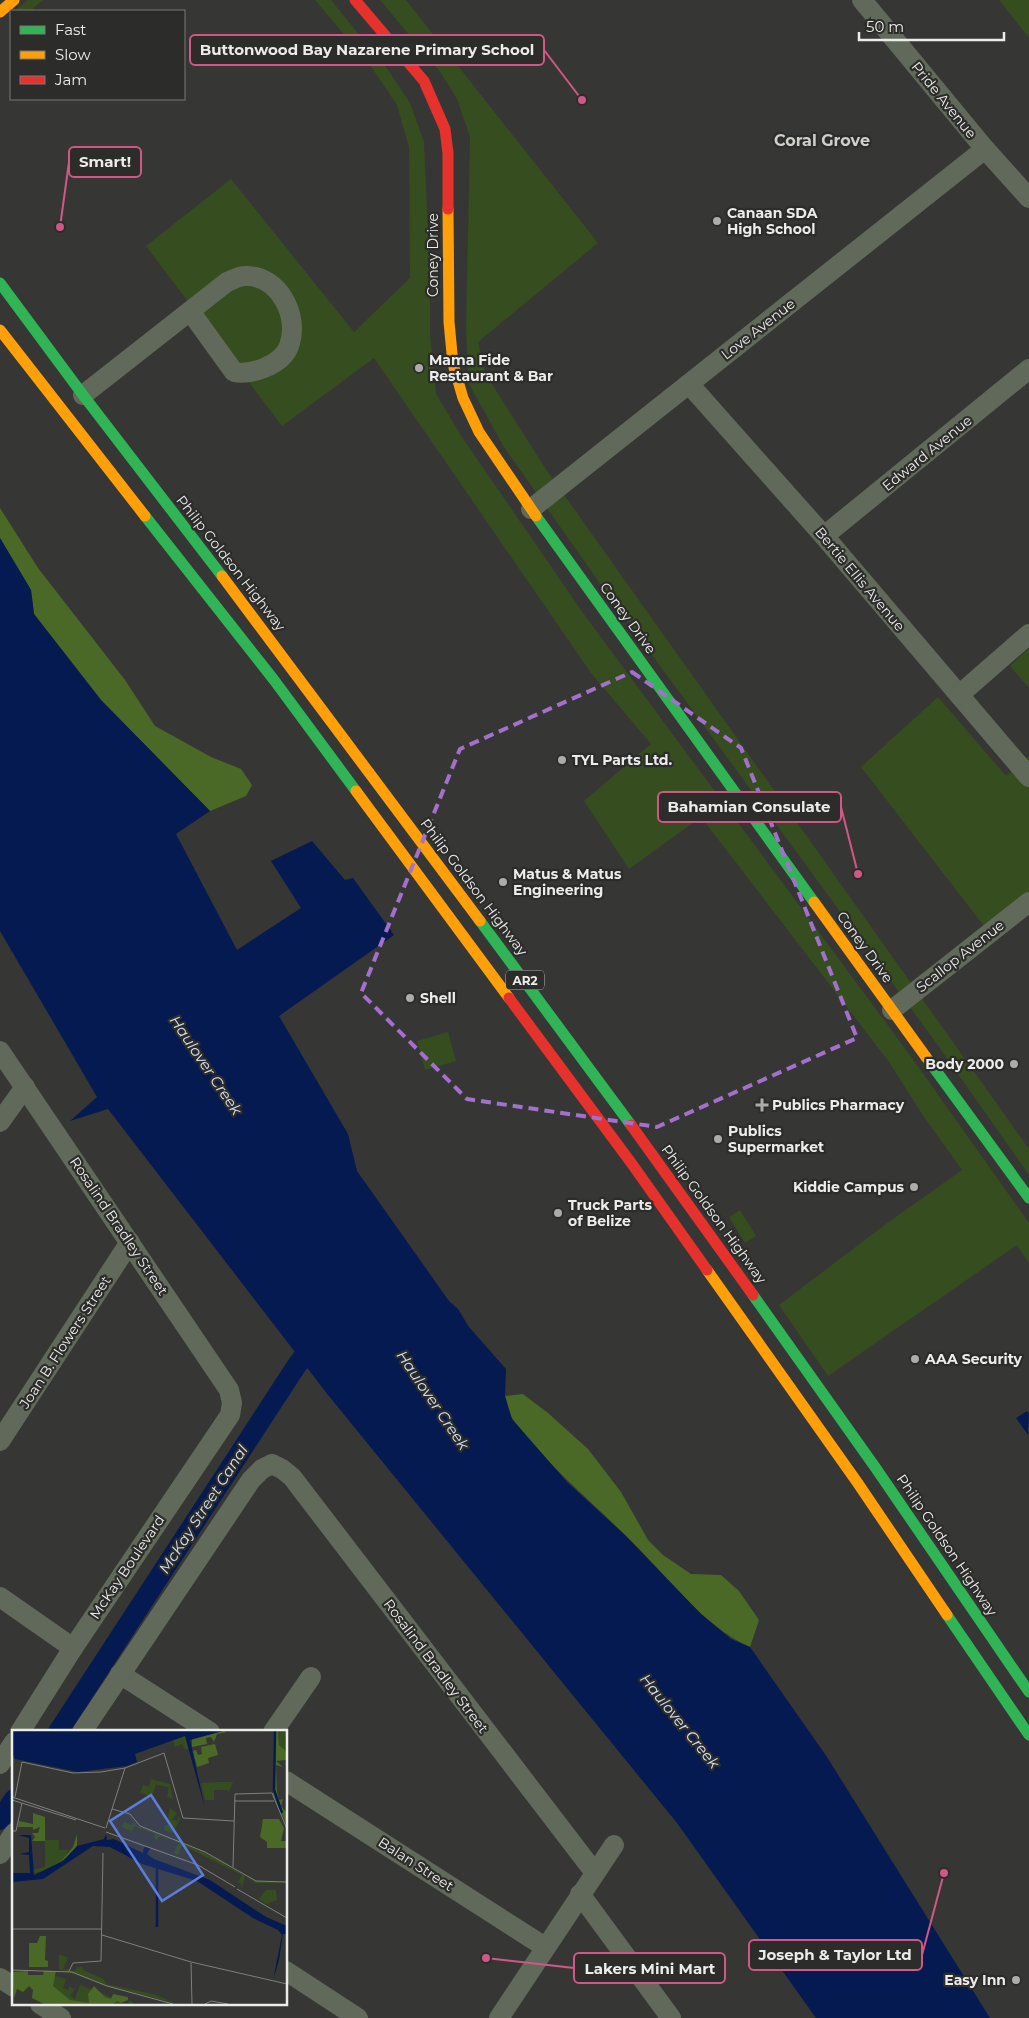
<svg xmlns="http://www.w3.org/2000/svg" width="1029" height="2018" font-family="Montserrat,sans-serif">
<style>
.green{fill:#364d1f}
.forest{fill:#4a6926}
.water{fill:#051a50}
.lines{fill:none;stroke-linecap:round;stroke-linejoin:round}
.canal{stroke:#051a50;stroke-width:20}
.street{stroke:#61695a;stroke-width:20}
.fast{stroke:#30b455;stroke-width:11}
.slow{stroke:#ff9f0a;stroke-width:11}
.jam{stroke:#e5322d;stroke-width:11}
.marked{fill:none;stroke:#a370ce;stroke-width:4;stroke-dasharray:10 6;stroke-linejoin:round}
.poi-dot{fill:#acadab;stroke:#2c2d2a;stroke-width:2}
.labels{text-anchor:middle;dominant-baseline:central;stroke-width:4.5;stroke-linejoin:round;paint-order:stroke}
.shield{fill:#2c2d2a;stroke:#b2b3b1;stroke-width:1}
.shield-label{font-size:12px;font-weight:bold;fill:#ecedeb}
.street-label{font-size:14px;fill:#ecedeb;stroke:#2c2d2a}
.poi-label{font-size:14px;font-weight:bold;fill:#ecedeb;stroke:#2c2d2a;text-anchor:start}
.water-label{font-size:15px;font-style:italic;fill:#d5e0f3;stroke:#2c2d2a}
.quarter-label{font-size:16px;font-weight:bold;fill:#ced0cc;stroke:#2c2d2a}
.inset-river{fill:none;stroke:#051a50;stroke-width:2.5}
.inset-road{fill:none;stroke:#7f807e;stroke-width:1}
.view{fill:#5b7ede;fill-opacity:0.15;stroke:#5b7ede;stroke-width:2.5}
.inset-edge{fill:none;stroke:#ecedeb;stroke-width:2.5}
.leader{fill:none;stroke:#cf5886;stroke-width:2}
.callout-dot{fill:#cf5886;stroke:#2c2d2a;stroke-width:2}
.callout{fill:#2c2d2a;stroke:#cf5886;stroke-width:2}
.callout-label{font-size:15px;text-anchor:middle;font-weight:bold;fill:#ecedeb}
</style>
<rect width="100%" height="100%" fill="#363735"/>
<g class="green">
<polygon points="28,0 43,0 30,11 14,11"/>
<polygon points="315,0 331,0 388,70 410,103 424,142 430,283 430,335 436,394 462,437 583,613 912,1058 1029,1223 1029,1263 1017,1245 828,1376 779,1305 886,1224 962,1170 922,1114 889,1062 701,817 629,869 584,801 651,744 591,673 374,358 282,426 146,246 231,179 354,332 410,278 409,147 397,105 370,65"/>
<polygon points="380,0 406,0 598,243 478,342 485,373 545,468 1029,1149 1029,1175 934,1040 606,592 504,447 469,384 466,329 470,137 457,99 441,73"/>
<polygon points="999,0 1029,0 1029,38"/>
<polygon points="1029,648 1029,688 1010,666"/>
<polygon points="938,697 1006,776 1029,756 1029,891 984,926 861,767"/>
<polygon points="448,1032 456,1061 425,1070 417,1041"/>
<polygon points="740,1210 756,1236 745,1243 729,1217"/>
</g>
<g class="forest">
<polygon points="0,508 38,568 125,680 155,726 211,757 241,769 252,785 246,796 210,811 101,700 34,614 31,590 0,538"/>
<path d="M523 1394 548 1413 588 1449 621 1492 648 1540 663 1555 691 1574 721 1575 739 1591 759 1620 750 1647C702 1626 664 1572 626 1536 588 1498 546 1464 514 1421 509 1415 507 1404 505 1396Z"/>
</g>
<g class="water">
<polygon points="0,538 31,590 34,614 101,700 210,811 176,834 237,950 301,908 271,861 312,841 345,880 353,878 394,935 279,1016 348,1134 357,1171 449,1301 458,1309 469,1327 506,1369 505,1396 512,1419 567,1482 625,1535 701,1614 731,1639 750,1647 827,1757 990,2018 816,2018 677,1823 328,1395 108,1109 70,1121 97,1097 0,931"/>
<polygon points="1027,1411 1029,1414 1028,1435 1016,1418"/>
</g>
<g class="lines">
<g class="canal">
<polyline points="58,1732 297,1365 308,1351 320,1342"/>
<polyline points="0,1820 14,1799"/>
</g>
<g class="street">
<polyline points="862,0 985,149 1029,198"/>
<polyline points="689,384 824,536 1029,777"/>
<path d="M83 395 227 282C232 280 239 276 245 276 279 275 300 316 289 346 285 357 274 364 264 368 254 372 245 374 234 372L190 311"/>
<polyline points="531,509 985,149"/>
<polyline points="824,536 1029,369"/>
<polyline points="959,695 1029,634"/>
<polyline points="892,1010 1029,902"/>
<polyline points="0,1051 229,1390 232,1403 230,1415 73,1648 20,1732"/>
<polyline points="0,1122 25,1087"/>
<polyline points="0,1441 130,1242"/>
<polyline points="0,1597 73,1648"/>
<polyline points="120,1674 210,1732"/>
<polyline points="82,1732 251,1480 262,1469 272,1464 282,1469 292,1477 595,1873"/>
<polyline points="273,1732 311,1677"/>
<polyline points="0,1764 14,1742"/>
<polyline points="286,1781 545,1947"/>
<polyline points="0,1854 14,1833"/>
<polyline points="580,1894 671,2018"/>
<polyline points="286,1971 358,2018"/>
<polyline points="0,1978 14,1987"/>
<polyline points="40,2004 61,2018"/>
<polyline points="499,2018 614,1845"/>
</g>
<g class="fast">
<polyline points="0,283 83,395 222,576"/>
<polyline points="145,516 274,680 356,791"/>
<polyline points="536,516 814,902"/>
<polyline points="480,921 631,1125"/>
<polyline points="926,1057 1029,1198"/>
<polyline points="753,1295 875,1467 1029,1692"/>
<polyline points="947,1615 1029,1735"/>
</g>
<g class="slow">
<polyline points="0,12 14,0"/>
<polyline points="448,209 449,322 453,364 463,398 479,432 536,516"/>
<polyline points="0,330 145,516"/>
<polyline points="222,576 480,921"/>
<polyline points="356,791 509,998"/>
<polyline points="814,902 926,1057"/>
<polyline points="707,1270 857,1482 947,1615"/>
</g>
<g class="jam">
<polyline points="355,0 424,81 445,129 448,153 448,209"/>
<polyline points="509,998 632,1164 707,1270"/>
<polyline points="631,1125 753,1295"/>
</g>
</g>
<path class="marked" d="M632 672 741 748 857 1038 657 1127 467 1099 361 993 460 749Z"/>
<g class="poi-dot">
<circle cx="717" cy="221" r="5"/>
<circle cx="419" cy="368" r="5"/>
<circle cx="562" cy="760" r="5"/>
<circle cx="503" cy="882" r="5"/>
<circle cx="410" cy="998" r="5"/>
<circle cx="1014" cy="1064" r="5"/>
<path d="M759.5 1097.5h5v5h5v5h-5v5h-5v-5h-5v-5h5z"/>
<circle cx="718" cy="1139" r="5"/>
<circle cx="914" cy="1187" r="5"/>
<circle cx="558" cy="1213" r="5"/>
<circle cx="915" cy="1359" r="5"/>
<circle cx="1016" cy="1980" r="5"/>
</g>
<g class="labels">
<rect class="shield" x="506" y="970.5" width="38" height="19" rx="4"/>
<g class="shield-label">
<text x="525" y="980">AR2</text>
</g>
<g class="street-label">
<text transform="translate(944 100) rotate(51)">Pride Avenue</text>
<text transform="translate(433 255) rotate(-90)">Coney Drive</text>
<text transform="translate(758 329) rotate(-38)">Love Avenue</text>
<text transform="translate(927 453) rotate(-39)">Edward Avenue</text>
<text transform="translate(231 563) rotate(52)">Philip Goldson Highway</text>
<text transform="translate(860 579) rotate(50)">Bertie Ellis Avenue</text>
<text transform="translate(628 618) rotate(54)">Coney Drive</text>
<text transform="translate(474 887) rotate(53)">Philip Goldson Highway</text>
<text transform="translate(865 947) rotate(54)">Coney Drive</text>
<text transform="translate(960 956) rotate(-38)">Scallop Avenue</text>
<text transform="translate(714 1214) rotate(54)">Philip Goldson Highway</text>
<text transform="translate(119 1226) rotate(56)">Rosalind Bradley Street</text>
<text transform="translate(65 1342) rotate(-57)">Joan B. Flowers Street</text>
<text transform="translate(947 1545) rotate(56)">Philip Goldson Highway</text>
<text transform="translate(127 1567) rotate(-56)">McKay Boulevard</text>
<text transform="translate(436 1666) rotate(53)">Rosalind Bradley Street</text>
<text transform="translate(416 1864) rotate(33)">Balan Street</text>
</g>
<g class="poi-label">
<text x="727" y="213">Canaan SDA<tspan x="727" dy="16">High School</tspan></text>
<text x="429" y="360">Mama Fide<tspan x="429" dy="16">Restaurant &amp; Bar</tspan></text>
<text x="572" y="760">TYL Parts Ltd.</text>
<text x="513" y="874">Matus &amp; Matus<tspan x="513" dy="16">Engineering</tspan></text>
<text x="420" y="998">Shell</text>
<text x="1004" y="1064" text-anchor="end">Body 2000</text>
<text x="772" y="1105">Publics Pharmacy</text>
<text x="728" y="1131">Publics<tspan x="728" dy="16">Supermarket</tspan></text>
<text x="904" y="1187" text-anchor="end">Kiddie Campus</text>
<text x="568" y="1205">Truck Parts<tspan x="568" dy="16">of Belize</tspan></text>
<text x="925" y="1359">AAA Security</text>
<text x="1006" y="1980" text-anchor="end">Easy Inn</text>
</g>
<g class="water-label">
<text transform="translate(206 1065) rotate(56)">Haulover Creek</text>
<text transform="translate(433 1400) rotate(56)">Haulover Creek</text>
<text transform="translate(203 1509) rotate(-57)">McKay Street Canal</text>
<text transform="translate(680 1721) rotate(51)">Haulover Creek</text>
</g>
<g class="quarter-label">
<text x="822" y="140">Coral Grove</text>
</g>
</g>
<g transform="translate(12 1730)">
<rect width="275" height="275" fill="#363735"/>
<path d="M266 1H275V22L267 15ZM174 6 178 18 173 20 170 14 163 17 161 10ZM139 49 158 54 161 69 155 67 157 57 145 55V52L140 66 128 63 131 55 137 57ZM208 52H221L216 63V60H202V70H193L189 53ZM158 78 165 83 160 90 165 91 166 86 168 88 161 103 152 100 153 95 158 96 155 92ZM102 81 97 98 102 81 117 85 125 96 194 123 242 151 275 153H243L233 146 230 158 228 152 225 154 230 145 170 115 166 125 162 123 166 113 160 110 147 106 145 110 142 108 143 104 122 96 120 101 110 97 112 92 120 95 121 92 116 85ZM33 110H47V120H57L51 130 31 142 21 143V140L33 137ZM254 160H264L265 170 254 174 247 169ZM47 224 56 228 51 239 63 241 65 237H71V240L92 249 94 254 141 264 166 274 96 256 47 239ZM44 246 54 249 51 258 56 260 59 253 58 257 63 259 58 266 63 269 68 255 101 268 111 266 110 273 116 274 117 270 123 274H65L55 268 52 274H31L35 262 21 249Z" fill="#364d1f"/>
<path d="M211 1 215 2 205 4 202 12 199 7 194 8 195 14 180 17V8ZM262 1H266L267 15 275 22 274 30 264 31 271 37 264 35 265 62 267 70 271 69 269 76 275 83V96L261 64ZM203 14 206 25 196 28 197 33 185 37 181 21 184 20 186 25 190 24 189 17ZM21 83 33 87V111H20L23 107 20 103H26L28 97 21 100V97H6L7 91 21 94ZM251 89H267L272 98 269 111H275V118H255V112L248 107ZM65 104V116L59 125 39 137 51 129 61 117ZM28 206H34L33 230 36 231V237H17V213H25ZM16 241V245H31L32 241H44L41 256 58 270 77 273 76 264 82 256 93 267 99 269 101 264 116 267V270L109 273 105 271 101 274H32L20 268 21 260 17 256 11 262 5 259 2 268 0 242Z" fill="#4a6926"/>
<path d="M0 1H211L178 10 193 78 173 6 123 24 125 32 115 36 66 42 3 29 0 24ZM94 104 95 110 102 109 131 123 132 117 138 118 135 124 142 129 198 150 254 187 275 196V204H271L267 230 261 250 270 205 266 200 241 188 185 151 130 134 98 117 81 116 31 149 0 152V143H18L17 125 7 124 17 122V108L6 105H19L22 145 51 131 65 116 92 109Z" fill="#051a50"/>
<path class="inset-river" d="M263 1 262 60 270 83M145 197V136"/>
<path class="inset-road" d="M0 67 93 98M3 67 10 32 61 43 89 42 113 38 152 23 171 88 222 91M0 70 64 90M222 71H262M100 79 118 84 128 96 193 122 244 151 275 152M94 98 113 38M0 101H4L10 73M94 102 186 135 223 157M221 137 223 64 260 63 275 99M225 159 275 188M0 199H90M90 205 179 232 275 254M179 233 180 274M0 240 60 242 95 256 161 274M57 241 61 233 89 231 91 123M193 274 199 271 216 274"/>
<path class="view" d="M139 65 191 145 150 171 98 91Z"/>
<rect width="275" height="275" class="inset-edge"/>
</g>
<path class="leader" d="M582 100L544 50M60 227L69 162M858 874L841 807M944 1873L922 1955M486 1958L574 1968"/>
<g class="callout-dot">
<circle cx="582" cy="100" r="5"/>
<circle cx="60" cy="227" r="5"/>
<circle cx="858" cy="874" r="5"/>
<circle cx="944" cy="1873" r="5"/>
<circle cx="486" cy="1958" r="5"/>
</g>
<g class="callout">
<rect x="190" y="35" width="354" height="30" rx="5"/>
<rect x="69" y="147" width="72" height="30" rx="5"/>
<rect x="658" y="792" width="183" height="30" rx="5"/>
<rect x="749" y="1940" width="173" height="30" rx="5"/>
<rect x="574" y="1953" width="151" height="30" rx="5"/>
</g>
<g class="callout-label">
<text x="367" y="55">Buttonwood Bay Nazarene Primary School</text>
<text x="105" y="167">Smart!</text>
<text x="749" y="812">Bahamian Consulate</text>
<text x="835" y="1960">Joseph &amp; Taylor Ltd</text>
<text x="650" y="1974">Lakers Mini Mart</text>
</g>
<rect x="10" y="10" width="175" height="90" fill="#2c2d2a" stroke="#797a77"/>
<rect x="20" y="26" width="25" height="8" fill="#30b455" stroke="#797a77"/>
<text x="55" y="35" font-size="15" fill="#ecedeb">Fast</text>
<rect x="20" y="51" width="25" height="8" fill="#ff9f0a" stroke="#797a77"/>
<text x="55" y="60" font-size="15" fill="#ecedeb">Slow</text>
<rect x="20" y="76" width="25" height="8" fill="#e5322d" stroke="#797a77"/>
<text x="55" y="85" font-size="15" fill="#ecedeb">Jam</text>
<path d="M859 32v8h145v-8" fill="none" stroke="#ecedeb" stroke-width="2.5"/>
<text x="866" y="32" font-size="15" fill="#ecedeb" stroke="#2c2d2a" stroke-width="4" paint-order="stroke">50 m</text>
</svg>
